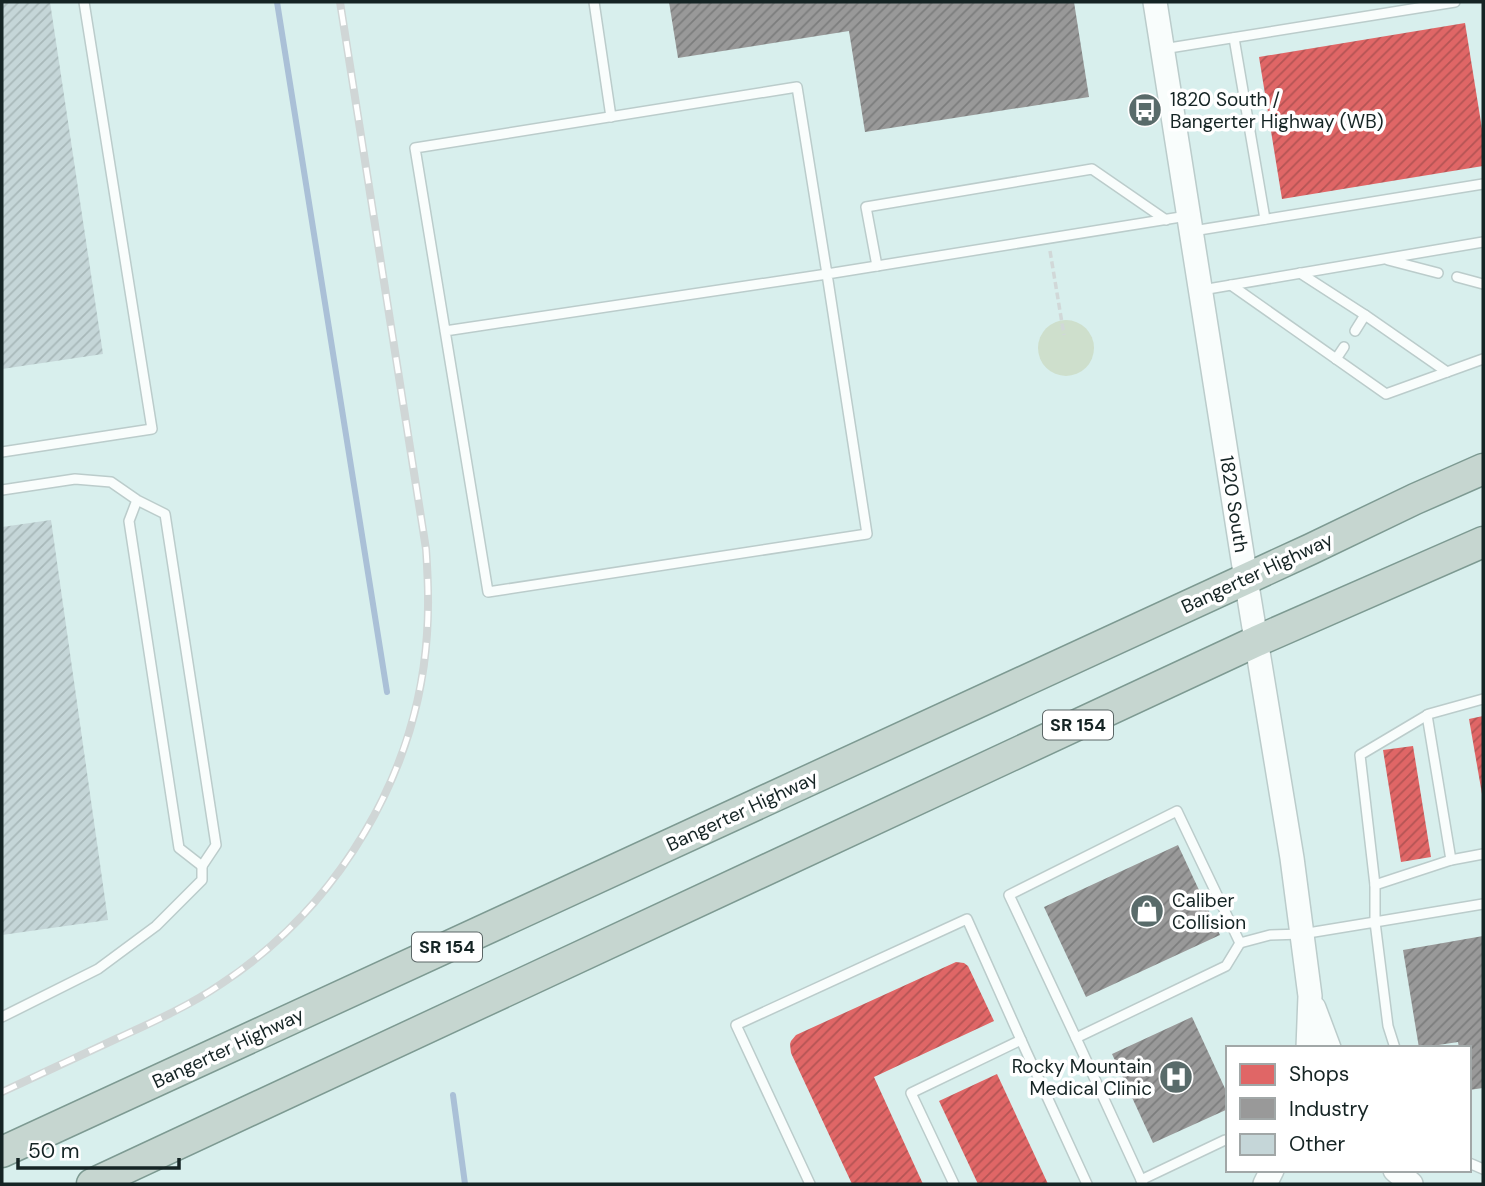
<svg xmlns="http://www.w3.org/2000/svg" width="1485" height="1186" font-family="'DM Sans',sans-serif">
<style>
.green{fill:#cedfcc}
.shops{fill:url(#shops-hatch)}
.industry{fill:url(#industry-hatch)}
.lines{fill:none;stroke-linecap:round;stroke-linejoin:round}
.stream{stroke:#aac0d7;stroke-width:6}
.building{fill:url(#building-hatch)}
.service-casing{stroke:#bbcccb;stroke-width:12}
.tertiary-casing{stroke:#bbcccb;stroke-width:26}
.trunk-casing{stroke:#7d9a92;stroke-width:33}
.path{stroke:#d1d8d8;stroke-width:3.5;stroke-dasharray:7 3.5;stroke-linecap:butt}
.service{stroke:#f9fdfc;stroke-width:9}
.tertiary{stroke:#f9fdfc;stroke-width:23}
.trunk{stroke:#c6d6d0;stroke-width:30}
.rail-casing{stroke:#d0d6d6;stroke-width:8}
.rail{stroke:#fff;stroke-width:5;stroke-dasharray:16;stroke-linecap:butt}
.labels{text-anchor:middle;dominant-baseline:central;stroke-width:7;stroke-linejoin:round;paint-order:stroke}
.shield{fill:#fff;stroke:#5b6666;stroke-width:2}
.shield-label{font-size:18px;font-weight:bold;fill:#152424}
.poi-label{font-size:19px;fill:#152424;stroke:#fff;text-anchor:start}
.street-label{font-size:19px;fill:#152424;stroke:#fff}
</style>
<defs>
<pattern id="shops-hatch" width="6" height="6" patternUnits="userSpaceOnUse" patternTransform="scale(1.75)"><rect width="6" height="6" fill="#e06666"/><path d="M-1 1l2-2M0 6l6-6M5 7l2-2" fill="none" stroke="#b45454"/></pattern>
<pattern id="industry-hatch" width="6" height="6" patternUnits="userSpaceOnUse" patternTransform="scale(1.75)"><rect width="6" height="6" fill="#999"/><path d="M-1 1l2-2M0 6l6-6M5 7l2-2" fill="none" stroke="#7c7d7d"/></pattern>
<pattern id="building-hatch" width="6" height="6" patternUnits="userSpaceOnUse" patternTransform="scale(1.75)"><rect width="6" height="6" fill="#c5d6d8"/><path d="M-1 1l2-2M0 6l6-6M5 7l2-2" fill="none" stroke="#a8b8b9"/></pattern>
</defs>
<rect width="100%" height="100%" fill="#d8efed"/>
<circle class="green" cx="1066" cy="348" r="28"/>
<g class="shops">
<polygon points="1465,23 1483,135 1483,166 1282,199 1259,57"/>
<polygon points="1483,716 1483,794 1482,794 1469,719"/>
<polygon points="1413,746 1431,857 1401,862 1383,750"/>
<polygon points="956,962 964,963 968,966 994,1021 874,1077 923,1184 852,1184 791,1053 790,1044 791,1041 796,1035"/>
<polygon points="997,1074 1048,1184 978,1184 939,1101"/>
</g>
<g class="industry">
<polygon points="669,2 1074,2 1089,97 865,132 849,31 678,58"/>
<polygon points="1178,845 1220,935 1086,997 1044,907"/>
<polygon points="1483,936 1483,1088 1469,1090 1469,1048 1459,1048 1458,1042 1419,1048 1403,950"/>
<polygon points="1192,1017 1228,1095 1228,1109 1153,1143 1112,1054"/>
</g>
<g class="lines">
<g class="stream">
<polyline points="277,2 387,692"/>
<polyline points="453,1095 465,1184"/>
</g>
</g>
<g class="building">
<polygon points="2,2 50,2 103,354 2,369"/>
<polygon points="51,520 108,920 2,935 2,527"/>
</g>
<g class="lines">
<g class="service-casing">
<g id="service">
<polyline points="594,2 611,117"/>
<polyline points="1234,38 1265,219"/>
<polyline points="1163,49 1455,2"/>
<polyline points="1193,231 1483,184"/>
<polyline points="1388,260 1438,273"/>
<polyline points="877,266 866,207 1092,169 1166,220"/>
<polyline points="1300,273 1365,315"/>
<polyline points="1457,277 1483,284"/>
<polyline points="1231,285 1386,394 1483,359"/>
<polyline points="1202,290 1483,242"/>
<polyline points="445,331 827,274 797,87 415,148 488,592 867,534 827,274 1187,216"/>
<polyline points="1355,331 1365,315 1447,372"/>
<polyline points="1336,359 1344,347"/>
<polyline points="2,452 152,429 84,2"/>
<polyline points="2,490 75,479 111,482 137,500 165,514 216,845 202,866 179,848 129,521 137,500"/>
<polyline points="1427,715 1451,860"/>
<polyline points="1483,854 1451,860 1375,885 1375,922 1483,904"/>
<polyline points="1375,885 1360,755 1429,714 1483,699"/>
<polyline points="2,1017 98,969 156,926 202,880 202,866"/>
<polyline points="1076,1038 1009,895 1177,811 1240,943 1270,935 1302,934 1375,922 1388,1026 1395,1048"/>
<polyline points="1469,1163 1483,1169"/>
<polyline points="1141,1180 1225,1140"/>
<polyline points="810,1184 736,1025 967,919 1026,1051 1087,1184"/>
<polyline points="954,1184 911,1093 1021,1040"/>
<polyline points="1143,1184 1076,1038 1226,966 1240,943"/>
</g>
</g>
<g class="tertiary-casing">
<g id="tertiary">
<polyline points="1155,2 1246,579 1292,858 1310,996 1308,1048"/>
<polyline points="1314,1008 1329,1048"/>
<polyline points="1395,1170 1411,1184"/>
<polyline points="1265,1184 1272,1170"/>
</g>
</g>
<g class="trunk-casing">
<g id="trunk">
<polyline points="2,1152 1311,549 1415,499 1483,469"/>
<polyline points="92,1184 1257,641 1483,542"/>
</g>
</g>
<polyline class="path" points="1050,251 1064,335"/>
<use href="#service" class="service"/>
<use href="#tertiary" class="tertiary"/>
<use href="#trunk" class="trunk"/>
<g class="rail-casing">
<path id="rail" d="M2 1092C40 1074 79 1056 118 1038 153 1022 189 1006 221 984 338 907 418 774 427 634 429 606 428 577 426 549L340 2"/>
</g>
<use href="#rail" class="rail"/>
</g>
<defs>
<g id="bus-disc" transform="scale(1.75)"><circle r="9.5" fill="#596b6a" stroke="#fff"/><path d="M-5-6H5V4H4V6H2V4H-2V6H-4V4H-5ZM-3.5-4V0h7V-4ZM-3.5 1.2v1.5H-2V1.2ZM2 1.2v1.5H3.5V1.2Z" fill="#fff"/></g>
<g id="shop-disc" transform="scale(1.75)"><circle r="9.5" fill="#596b6a" stroke="#fff"/><path d="M-5-2.5h2.3a2.7 3.5 0 0 1 5.4 0H5L5.5 6h-11ZM-1.5-2.5h3a1.5 2.3 0 0 0-3 0Z" fill="#fff"/></g>
<g id="hospital-disc" transform="scale(1.75)"><circle r="9.5" fill="#596b6a" stroke="#fff"/><path d="M-5-5h3v3.5h4V-5h3V5h-3V1.5h-4V5h-3Z" fill="#fff"/></g>
</defs>
<g fill-rule="evenodd">
<use href="#bus-disc" x="1145" y="110"/>
<use href="#shop-disc" x="1147" y="911"/>
<use href="#hospital-disc" x="1176" y="1077"/>
</g>
<g class="labels">
<g class="shield">
<rect x="1043" y="710.5" width="70" height="29" rx="5"/>
<rect x="412" y="932.5" width="70" height="29" rx="5"/>
</g>
<g class="shield-label">
<text x="1078" y="725">SR 154</text>
<text x="447" y="947">SR 154</text>
</g>
<g class="poi-label">
<text x="1170" y="99">1820 South /<tspan x="1170" dy="22">Bangerter Highway (WB)</tspan></text>
<text x="1172" y="900">Caliber<tspan x="1172" dy="22">Collision</tspan></text>
<text x="1152" y="1066" text-anchor="end">Rocky Mountain<tspan x="1152" dy="22">Medical Clinic</tspan></text>
</g>
<g class="street-label">
<text transform="translate(1234 504) rotate(81)">1820 South</text>
<text transform="translate(1257 573) rotate(-25)">Bangerter Highway</text>
<text transform="translate(742 811) rotate(-25)">Bangerter Highway</text>
<text transform="translate(228 1048) rotate(-25)">Bangerter Highway</text>
</g>
</g>
<rect width="1485" height="1186" fill="none" stroke="#152424" stroke-width="7"/>
<rect x="1226" y="1046" width="245" height="126" fill="#ffffff" stroke="#a1a7a7" stroke-width="2"/>
<rect x="1240" y="1064" width="35" height="21" fill="#e06666" stroke="#a1a7a7" stroke-width="2"/>
<text x="1289" y="1081" font-size="21" fill="#152424">Shops</text>
<rect x="1240" y="1098" width="35" height="21" fill="#999999" stroke="#a1a7a7" stroke-width="2"/>
<text x="1289" y="1116" font-size="21" fill="#152424">Industry</text>
<rect x="1240" y="1134" width="35" height="21" fill="#c5d6d8" stroke="#a1a7a7" stroke-width="2"/>
<text x="1289" y="1151" font-size="21" fill="#152424">Other</text>
<path d="M18 1158v10h161v-10" fill="none" stroke="#152424" stroke-width="3.5"/>
<text x="28" y="1158" font-size="21" fill="#152424" stroke="#ffffff" stroke-width="5" paint-order="stroke">50 m</text>
</svg>
